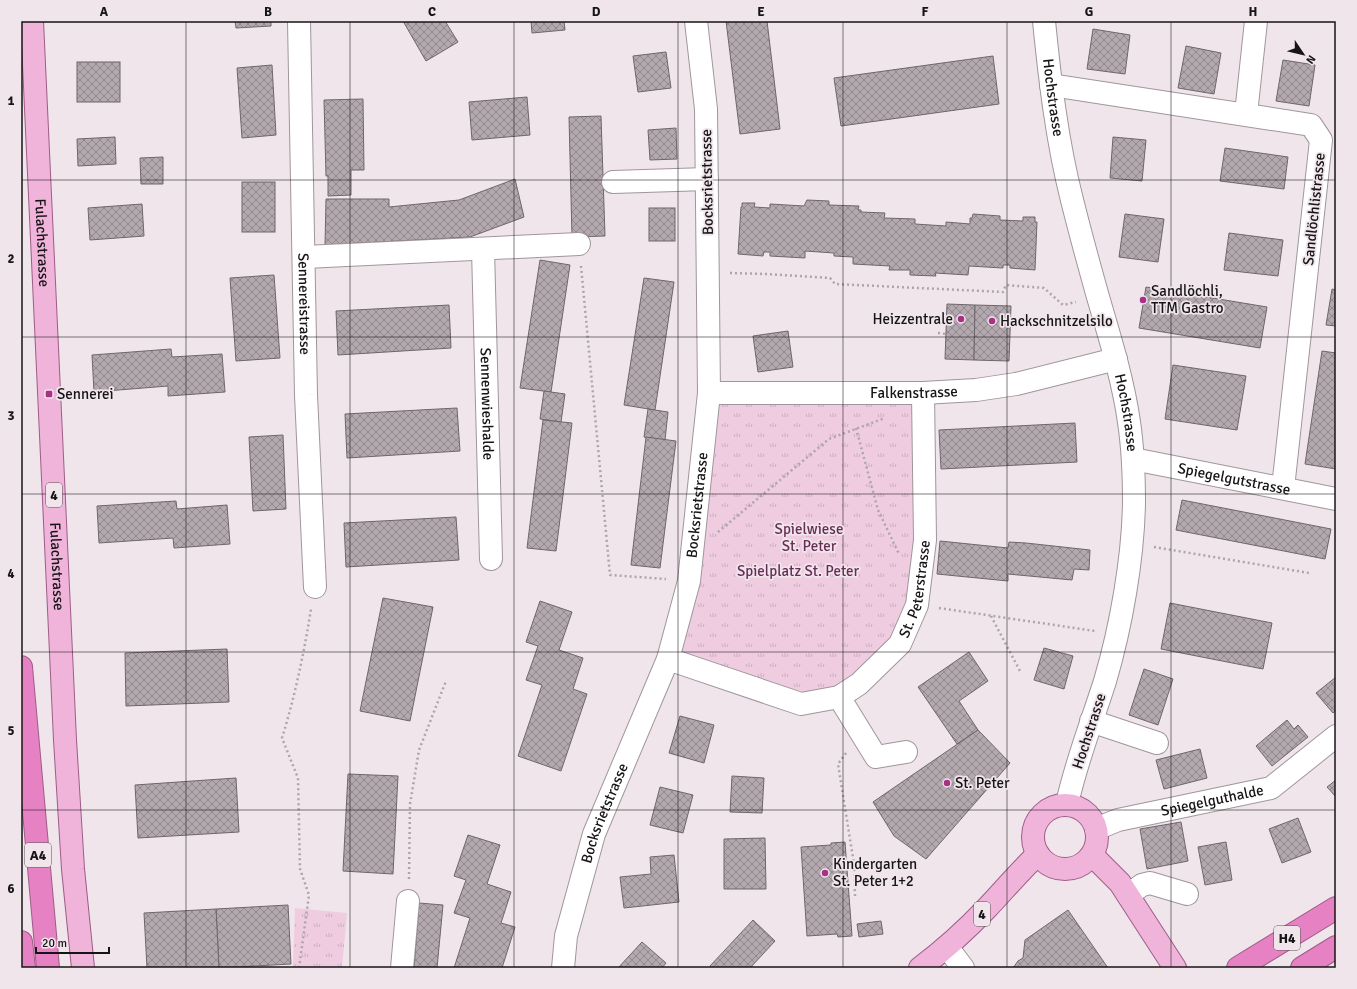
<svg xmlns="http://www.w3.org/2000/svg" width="1357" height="989" font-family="Signika,sans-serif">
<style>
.grass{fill:url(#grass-tufts)}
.building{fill:url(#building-cross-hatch);stroke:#6f666b}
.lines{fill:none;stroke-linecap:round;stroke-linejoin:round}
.minor-casing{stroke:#9f969b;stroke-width:24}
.major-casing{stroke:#9e5c86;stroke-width:24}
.highway-casing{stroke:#9e5c86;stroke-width:24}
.path{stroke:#ada5aa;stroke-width:2.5;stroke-dasharray:2 3;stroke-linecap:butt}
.minor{stroke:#fff;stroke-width:22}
.major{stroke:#f0b4db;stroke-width:22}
.highway{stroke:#e682c3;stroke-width:22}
.grid{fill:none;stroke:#171416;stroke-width:1;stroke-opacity:0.55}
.poi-dot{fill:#a93086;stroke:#efe5eb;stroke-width:1.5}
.labels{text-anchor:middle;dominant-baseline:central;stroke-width:3.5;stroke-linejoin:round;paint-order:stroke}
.shield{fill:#efe5eb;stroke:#585356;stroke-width:1}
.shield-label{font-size:14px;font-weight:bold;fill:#171416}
.street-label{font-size:15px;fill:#171416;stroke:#efe5eb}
.poi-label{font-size:15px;fill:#171416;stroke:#efe5eb;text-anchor:start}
.park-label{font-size:15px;fill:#682d55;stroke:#efe5eb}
.neatline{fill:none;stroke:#171416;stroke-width:1.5}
.grid-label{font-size:13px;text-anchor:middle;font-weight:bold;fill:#171416}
</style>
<defs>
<pattern id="grass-tufts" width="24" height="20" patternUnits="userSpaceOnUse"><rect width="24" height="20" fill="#f0cce1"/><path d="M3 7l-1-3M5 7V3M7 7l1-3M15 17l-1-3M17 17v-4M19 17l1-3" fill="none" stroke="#cdaec0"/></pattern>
<pattern id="building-cross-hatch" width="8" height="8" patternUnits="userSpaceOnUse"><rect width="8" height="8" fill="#b2a8ae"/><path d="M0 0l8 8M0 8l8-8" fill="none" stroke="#90888d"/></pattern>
</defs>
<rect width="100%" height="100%" fill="#efe5eb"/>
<g class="grass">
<polygon points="709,393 923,393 917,605 859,684 801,704 668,659"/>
<polygon points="295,908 347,913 342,968 293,968"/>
</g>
<g class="building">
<polygon points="235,21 271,21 271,26 236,28"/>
<polygon points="403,21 445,21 458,42 426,61"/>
<polygon points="531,21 564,21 565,30 532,33"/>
<polygon points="726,21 767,21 780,129 740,134"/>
<polygon points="1093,29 1130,35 1125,74 1087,69"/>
<polygon points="1186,46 1221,53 1214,94 1178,88"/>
<polygon points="666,52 671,88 638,92 633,56"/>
<polygon points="993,56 999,104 841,126 834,78"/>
<polygon points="1283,60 1315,65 1309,106 1276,101"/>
<rect x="77" y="62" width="43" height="40"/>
<polygon points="272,65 276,135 242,138 237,68"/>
<polygon points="527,97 530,135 472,140 469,102"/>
<polygon points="363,99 364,170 351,170 351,195 328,196 328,176 326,176 324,100"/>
<polygon points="601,116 605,236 572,237 569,117"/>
<polygon points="676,128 677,159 650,160 648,130"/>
<polygon points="115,137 116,164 78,166 77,139"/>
<polygon points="1113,137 1146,140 1142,181 1110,178"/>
<polygon points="1225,148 1288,157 1284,189 1220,181"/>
<polygon points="163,157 163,184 141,184 140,158"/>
<polygon points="515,179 524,217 470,237 325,245 326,199 389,199 389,207 459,200"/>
<rect x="242" y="182" width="33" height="50"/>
<polygon points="807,200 829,201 829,205 859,206 858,210 861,210 861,212 885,213 884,218 915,219 915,224 946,226 946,222 970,224 970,218 972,218 973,214 1000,216 1000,220 1023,221 1023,217 1035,217 1035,222 1037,222 1035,270 1010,268 1010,265 1003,265 1003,268 969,266 968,275 935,273 936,276 910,275 910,270 889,270 890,266 853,264 853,257 834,256 834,253 805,251 805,258 770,256 770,252 764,252 763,256 738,254 741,207 742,207 742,203 755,203 754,207 770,208 770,204 804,206"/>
<polygon points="142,204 144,236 90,240 88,208"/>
<rect x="649" y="208" width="26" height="33"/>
<polygon points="1125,214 1164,219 1158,262 1119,257"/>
<polygon points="1229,233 1283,240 1278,276 1224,270"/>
<polygon points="540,260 570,265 551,392 520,388"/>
<polygon points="274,275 280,358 236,361 230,278"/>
<polygon points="644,278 674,282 655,410 624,405"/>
<polygon points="1146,287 1267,307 1260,348 1139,328"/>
<polygon points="1332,289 1336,290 1336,326 1326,325"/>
<polygon points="947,304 975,305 974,360 945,359"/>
<polygon points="449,305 451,348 338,355 336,311"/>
<polygon points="975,305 1011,306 1009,361 974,360"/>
<polygon points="788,331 793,367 758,372 753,336"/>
<polygon points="171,349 172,357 222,354 225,392 168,396 168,386 94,392 92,355"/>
<polygon points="1322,351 1336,353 1336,469 1305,464"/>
<polygon points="1173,365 1246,376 1237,430 1165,419"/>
<polygon points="544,391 565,394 561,422 540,419"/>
<polygon points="457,408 460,451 347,458 345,414"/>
<polygon points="648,409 668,412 665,440 644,437"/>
<polygon points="543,420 572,423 556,551 527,548"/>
<polygon points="1075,423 1077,462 941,469 939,430"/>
<polygon points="283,435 286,509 253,511 249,437"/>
<polygon points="646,437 676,441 660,568 631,565"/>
<polygon points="1182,500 1331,529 1325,559 1176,530"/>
<polygon points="176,501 177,509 227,505 230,544 174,548 173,538 99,543 97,506"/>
<polygon points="456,517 459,560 346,567 344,523"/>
<polygon points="940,541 1008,548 1009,542 1026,543 1090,550 1089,570 1074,569 1072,580 1008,574 1008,581 937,574"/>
<polygon points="383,598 433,607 410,721 360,711"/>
<polygon points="540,601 572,612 559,650 583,658 573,689 587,694 561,771 518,756 542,685 526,680 538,646 526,642"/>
<polygon points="1170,603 1272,623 1263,669 1161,649"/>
<polygon points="1044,648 1073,656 1064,689 1034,680"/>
<polygon points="227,649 229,702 126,706 125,653"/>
<polygon points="969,652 988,681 959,701 978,730 957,744 918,687"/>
<polygon points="1144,669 1173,679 1158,725 1129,715"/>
<polygon points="1336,677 1336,710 1333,713 1316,693"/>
<polygon points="680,716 714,725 704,763 669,753"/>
<polygon points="1287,720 1294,729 1298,725 1308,737 1272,766 1256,746"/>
<polygon points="978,730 1010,763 926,859 894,836 873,802"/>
<polygon points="1200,749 1207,778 1164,789 1156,760"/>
<polygon points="348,774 398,776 393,874 343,871"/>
<polygon points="732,776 764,778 762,813 730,812"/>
<polygon points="236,778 239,832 138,838 135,785"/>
<polygon points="1336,780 1336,797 1327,787"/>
<polygon points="660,787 693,795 683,833 650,825"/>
<polygon points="1298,818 1311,852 1282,863 1269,829"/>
<polygon points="1181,822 1188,861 1147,869 1140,829"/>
<polygon points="468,835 500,845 487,884 511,892 501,923 515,927 502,968 454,968 470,918 454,913 466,880 454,876"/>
<polygon points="765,838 766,889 724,889 724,839"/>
<polygon points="845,842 852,936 838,937 837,934 807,936 801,847 831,845 831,843"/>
<polygon points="1226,842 1232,880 1205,885 1198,847"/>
<polygon points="674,855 679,902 624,908 620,877 651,874 650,857"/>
<polygon points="419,903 443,905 437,968 414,968"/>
<polygon points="288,905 291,964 219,968 216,909"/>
<polygon points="216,909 219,968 147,968 144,913"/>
<polygon points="1068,910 1108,968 1013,968 1018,961 1023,958 1025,940"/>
<polygon points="753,920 775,941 750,968 711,968 710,966"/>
<polygon points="881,921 883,934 859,937 857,924"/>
<polygon points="642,942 666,963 662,968 618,968"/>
</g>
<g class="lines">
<g class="minor-casing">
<g id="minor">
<path id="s1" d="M299 21 306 395 315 587"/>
<path id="s2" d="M1044 21C1050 81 1057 141 1072 200 1080 232 1089 265 1098 297 1110 338 1123 380 1129 422 1133 449 1134 476 1134 503 1133 559 1121 627 1105 681 1092 722 1076 762 1067 804"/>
<polyline points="1051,85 1311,125 1321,140 1283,488"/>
<polyline points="1246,114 1256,21"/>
<polyline points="613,182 707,179"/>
<path id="s3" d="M483 249 491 559"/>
<polyline points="305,257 579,244"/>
<path id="s4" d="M709 393H923L976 390 1016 384 1116 359"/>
<path id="s5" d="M1133 459 1336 499"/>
<path id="s6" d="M668 659 801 704 839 697 859 684 900 644 917 605 925 540 923 393"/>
<polyline points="839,697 876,757 906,752"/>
<polyline points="1091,721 1157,743"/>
<path id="s7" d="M1096 829 1118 820 1271 788 1336 736"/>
<polyline points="1128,895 1142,885 1150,883 1187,894"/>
<polyline points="947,947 963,968"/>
<polyline points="402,968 408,901"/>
<path id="s8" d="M563 968 566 936 594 834 668 659 689 581 709 393 706 109 696 21"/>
</g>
</g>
<g class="major-casing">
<g id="major">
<path id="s9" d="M32 21 65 740 73 869 83 968"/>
<circle cx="1065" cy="837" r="32"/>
<polyline points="1092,855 1120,883 1175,968"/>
<path d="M920 968C944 950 966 930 987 908 1004 890 1020 871 1038 854"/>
</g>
</g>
<g class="highway-casing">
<g id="highway">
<polyline points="21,667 48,968"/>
<polyline points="21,942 24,968"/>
<polyline points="1238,968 1336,908"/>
<polyline points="1302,968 1336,947"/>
</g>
</g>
<g class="path">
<polyline points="581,266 610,575 666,579"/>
<polyline points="730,273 766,274 830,278 835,284 1003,292 1006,285 1044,288 1063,305 1076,302"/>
<polyline points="938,333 946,334"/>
<polyline points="856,428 878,510 899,554"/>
<polyline points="718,532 829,439 885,418"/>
<polyline points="1154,547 1309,573"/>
<polyline points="939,608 1095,631"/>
<polyline points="991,616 1021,673"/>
<polyline points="846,753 838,764 854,864 855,896"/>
<polyline points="409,879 410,804 419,750 446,681"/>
<path d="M299 968 309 895 300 869 298 778 282 738C295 696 304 653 311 609"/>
</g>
<use href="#minor" class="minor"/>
<use href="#major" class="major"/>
<use href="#highway" class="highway"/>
</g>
<path class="grid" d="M186 21V968M350 21V968M514 21V968M678 21V968M843 21V968M1007 21V968M1171 21V968M21 180H1336M21 337H1336M21 494H1336M21 652H1336M21 810H1336"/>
<g class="poi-dot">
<circle cx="1143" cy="300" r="4"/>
<circle cx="961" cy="319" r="4"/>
<circle cx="992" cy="321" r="4"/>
<rect x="45" y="390" width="8" height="8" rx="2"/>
<circle cx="947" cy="783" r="4"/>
<circle cx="825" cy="873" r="4"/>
</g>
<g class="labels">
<g class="shield">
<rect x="46" y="483" width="16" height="24" rx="3"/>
<rect x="25" y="843" width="26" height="24" rx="3"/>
<rect x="974" y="902" width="16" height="24" rx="3"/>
<rect x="1274" y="926" width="26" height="24" rx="3"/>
</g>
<g class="shield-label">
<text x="54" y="495">4</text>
<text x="38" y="855">A4</text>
<text x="982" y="914">4</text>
<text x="1287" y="938">H4</text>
</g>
<g class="street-label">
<text stroke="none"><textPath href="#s2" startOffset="77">Hochstrasse</textPath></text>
<text transform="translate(707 182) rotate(-91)">Bocksrietstrasse</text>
<text transform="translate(1314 209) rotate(-84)">Sandlöchlistrasse</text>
<text stroke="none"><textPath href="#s9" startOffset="222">Fulachstrasse</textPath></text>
<text stroke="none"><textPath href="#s1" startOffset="283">Sennereistrasse</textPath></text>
<text stroke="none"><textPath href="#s4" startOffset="205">Falkenstrasse</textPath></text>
<text stroke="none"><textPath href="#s3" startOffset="155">Sennenwieshalde</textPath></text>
<text stroke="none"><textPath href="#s2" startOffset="401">Hochstrasse</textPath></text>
<text stroke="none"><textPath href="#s5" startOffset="103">Spiegelgutstrasse</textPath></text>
<text stroke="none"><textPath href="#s8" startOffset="485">Bocksrietstrasse</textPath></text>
<text stroke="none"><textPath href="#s9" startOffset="546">Fulachstrasse</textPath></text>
<text stroke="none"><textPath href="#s6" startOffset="318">St. Peterstrasse</textPath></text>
<text transform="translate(1089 731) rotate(-72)">Hochstrasse</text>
<text stroke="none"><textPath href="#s7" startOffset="120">Spiegelguthalde</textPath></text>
<text stroke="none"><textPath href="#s8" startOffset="161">Bocksrietstrasse</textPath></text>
</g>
<g class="poi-label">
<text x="1151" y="291">Sandlöchli,<tspan x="1151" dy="17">TTM Gastro</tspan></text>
<text x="953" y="319" text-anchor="end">Heizzentrale</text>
<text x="1000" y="321">Hackschnitzelsilo</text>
<text x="57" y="394">Sennerei</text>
<text x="955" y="783">St. Peter</text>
<text x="833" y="864">Kindergarten<tspan x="833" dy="17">St. Peter 1+2</tspan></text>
</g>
<g class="park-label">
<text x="809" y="529">Spielwiese<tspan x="809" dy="17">St. Peter</tspan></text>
<text x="798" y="571">Spielplatz St. Peter</text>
</g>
</g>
<rect width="1357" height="989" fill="none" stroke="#efe5eb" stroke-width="44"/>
<g transform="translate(1303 54) rotate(125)" stroke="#efe5eb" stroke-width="3" paint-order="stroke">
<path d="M0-3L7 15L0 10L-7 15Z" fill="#171416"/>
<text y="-6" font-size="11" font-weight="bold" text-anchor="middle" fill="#171416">N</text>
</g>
<path d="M36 947v6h73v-6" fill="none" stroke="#171416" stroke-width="2"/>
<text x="42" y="947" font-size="12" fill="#171416" stroke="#efe5eb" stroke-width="3" paint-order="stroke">20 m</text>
<rect x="22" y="22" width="1313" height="945" class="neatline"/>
<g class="grid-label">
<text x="104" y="16">A</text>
<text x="268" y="16">B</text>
<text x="432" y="16">C</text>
<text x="596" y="16">D</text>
<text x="761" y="16">E</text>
<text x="925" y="16">F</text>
<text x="1089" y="16">G</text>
<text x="1253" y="16">H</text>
<text x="11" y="105">1</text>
<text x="11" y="263">2</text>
<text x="11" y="420">3</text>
<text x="11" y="578">4</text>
<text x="11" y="735">5</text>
<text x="11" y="893">6</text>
</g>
</svg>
